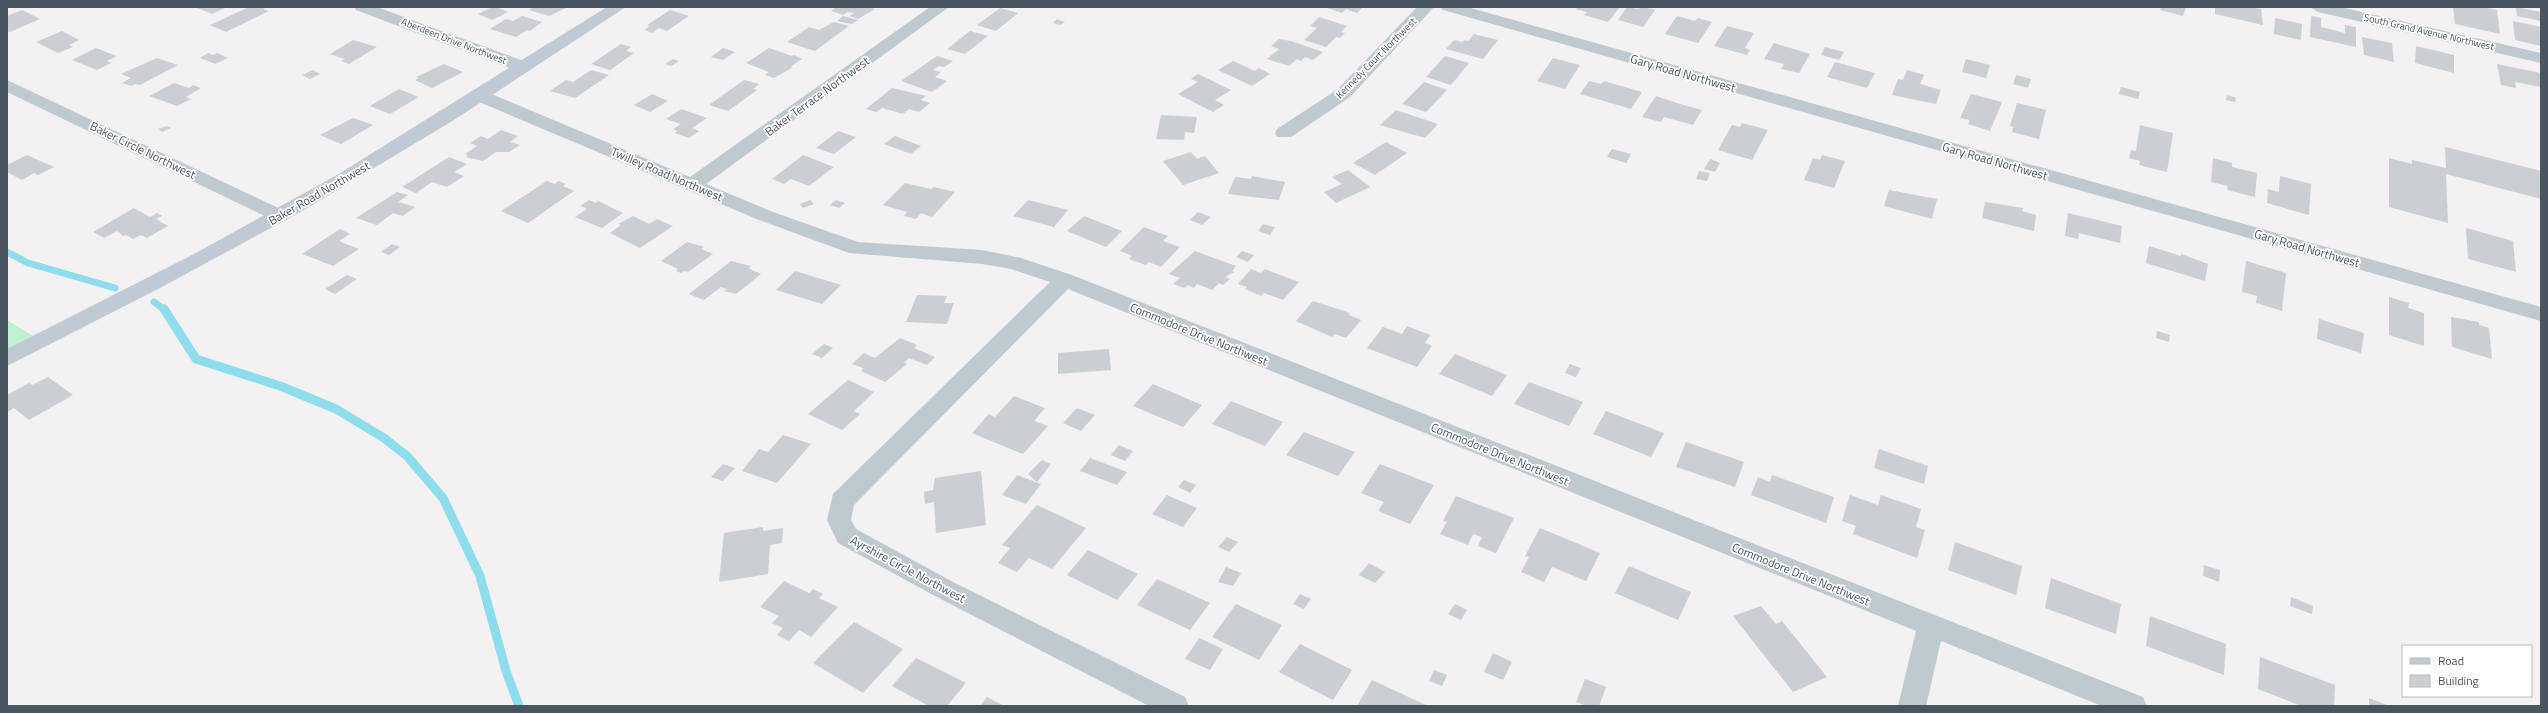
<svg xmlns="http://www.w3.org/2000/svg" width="2548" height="713" font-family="'Titillium Web',sans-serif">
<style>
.green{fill:#c1f0d1}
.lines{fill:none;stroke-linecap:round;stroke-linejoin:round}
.stream-far1{stroke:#8edded;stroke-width:7}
.stream{stroke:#8edded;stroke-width:9}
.building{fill:#cbced3}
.street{fill:#bfc9d0;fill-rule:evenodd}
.secondary{fill:#bfcad4;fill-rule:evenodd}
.labels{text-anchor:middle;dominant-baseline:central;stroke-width:3.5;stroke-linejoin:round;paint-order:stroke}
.far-street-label{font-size:10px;fill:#49555f;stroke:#fff}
.street-label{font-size:12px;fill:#49555f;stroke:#fff}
</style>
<rect width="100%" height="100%" fill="#f3f1f1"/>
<polygon class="green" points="7,320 38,339 7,355"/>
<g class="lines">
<g class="stream-far1">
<polyline points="7,252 28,263 115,288"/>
<polyline points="154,302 165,310"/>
</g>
<polyline class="stream" points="164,309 196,359 280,386 336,409 384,438 407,456 443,498 480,576 506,671 519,706"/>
</g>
<g class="building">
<polygon points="195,7 227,7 212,14"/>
<polygon points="249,7 267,7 263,9 269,11 226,32 210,25"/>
<polygon points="492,7 496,7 508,12 492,20 478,14"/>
<polygon points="534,7 564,7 566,8 549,16 529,10"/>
<polygon points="837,7 875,7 873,9 875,9 858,19 850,16 854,13 848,12 843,15 831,11"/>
<polygon points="1324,7 1363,7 1357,13 1346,9 1342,13"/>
<polygon points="1578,7 1620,7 1608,22 1584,15 1587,12 1576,9"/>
<polygon points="1627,7 1637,9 1643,7 1655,10 1643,27 1618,20"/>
<polygon points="2161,7 2181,7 2186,8 2183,16 2160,10"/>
<polygon points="2215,7 2249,7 2261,9 2263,25 2215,14"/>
<polygon points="2453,7 2481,7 2497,10 2500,34 2455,24"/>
<polygon points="2516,7 2541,12 2541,21 2517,16"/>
<polygon points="1000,8 1018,13 996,31 977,25"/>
<polygon points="22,10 40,19 10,32 7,31 7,16"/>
<polygon points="670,10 689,16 667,31 659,28 652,33 644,30 650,26 647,25"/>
<polygon points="522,16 542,22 530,31 527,30 516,37 490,29 506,19 513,21"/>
<polygon points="843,16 858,20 852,24 837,21"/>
<polygon points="1677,16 1695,21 1698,18 1712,22 1698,43 1665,34"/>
<polygon points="2311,16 2321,18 2321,27 2345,33 2345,25 2356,27 2356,47 2310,37"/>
<polygon points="1319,17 1347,26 1341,32 1345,33 1340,38 1336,37 1326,47 1304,40 1317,28 1310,26"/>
<polygon points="2275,18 2302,24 2301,40 2274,34"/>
<polygon points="1057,19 1065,22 1060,25 1053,23"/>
<polygon points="2513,21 2541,27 2541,46 2515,40"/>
<polygon points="834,22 849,26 815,51 787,42 809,27 819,30"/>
<polygon points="1727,26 1754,33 1745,48 1750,50 1747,55 1714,46"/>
<polygon points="62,31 79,40 69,45 73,47 58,53 36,42"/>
<polygon points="970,31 988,36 965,54 947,49"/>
<polygon points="1474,34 1498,40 1483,59 1446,49 1454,40 1462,42 1465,40 1468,41"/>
<polygon points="2362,37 2392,43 2394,62 2364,55"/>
<polygon points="1279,39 1291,41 1323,52 1313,60 1305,57 1301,61 1297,59 1289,66 1267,59 1279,49 1271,46"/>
<polygon points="353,40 377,47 349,64 341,61 345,59 330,54"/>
<polygon points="1774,43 1810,54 1799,73 1781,69 1784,64 1764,59"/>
<polygon points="621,44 631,47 626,51 634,53 610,70 591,64"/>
<polygon points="2416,46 2454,55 2454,73 2415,63"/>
<polygon points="1825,47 1844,52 1839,60 1821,55"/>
<polygon points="96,48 117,56 107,61 111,63 97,70 72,60"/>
<polygon points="723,48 735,52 723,60 711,57"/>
<polygon points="769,48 792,56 794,55 802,59 791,66 793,67 774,78 765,75 769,72 746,63"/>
<polygon points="208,53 213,55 217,53 228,58 215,64 200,58"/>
<polygon points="937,56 953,61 944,67 939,66 933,70 941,72 935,77 947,81 932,92 901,81"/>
<polygon points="1445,56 1469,63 1451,85 1426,77"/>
<polygon points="157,58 178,65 140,85 136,84 131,86 122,83 131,78 121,74"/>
<polygon points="1553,58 1580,65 1565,89 1537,81"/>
<polygon points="673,59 679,61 671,66 665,64"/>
<polygon points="1966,59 1990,65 1986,78 1962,72"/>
<polygon points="1233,61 1255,71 1259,68 1270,74 1252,86 1218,70"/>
<polygon points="1835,62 1875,73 1867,88 1827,77"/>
<polygon points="444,64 463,72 432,88 415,80 419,78 416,77"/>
<polygon points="2497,64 2541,73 2541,87 2515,82 2516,88 2501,85"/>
<polygon points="313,70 320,74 310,79 302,75"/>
<polygon points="591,70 609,75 575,98 550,91 566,80 573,82"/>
<polygon points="1907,70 1924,75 1920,84 1941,90 1936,104 1892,95 1898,79 1903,80"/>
<polygon points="1198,74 1231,90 1215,100 1224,105 1213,112 1178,94 1198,82 1191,79"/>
<polygon points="2016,75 2031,79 2028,88 2013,84"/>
<polygon points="744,80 759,84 753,89 757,90 728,111 709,105"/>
<polygon points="1589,81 1601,84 1604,81 1642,92 1631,109 1580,94"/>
<polygon points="1424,82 1447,90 1426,112 1402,104"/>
<polygon points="174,83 189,88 193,85 201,88 186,97 191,99 177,106 149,96"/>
<polygon points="2121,87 2140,92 2138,99 2119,94"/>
<polygon points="892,88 926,96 921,100 930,103 919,112 909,109 903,114 882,108 876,112 866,109"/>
<polygon points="399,89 419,97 390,114 370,106"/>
<polygon points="652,94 668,101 650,112 634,105"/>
<polygon points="1971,94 2002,102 1990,131 1968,124 1970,120 1960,118"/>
<polygon points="2227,95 2236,98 2235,102 2226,100"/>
<polygon points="1656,96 1680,104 1702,110 1693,125 1664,117 1661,122 1642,117"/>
<polygon points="2017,103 2046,110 2039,139 2012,132 2013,127 2010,126"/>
<polygon points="681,109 707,118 692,128 699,131 689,138 675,133 677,131 673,129 681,124 666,119"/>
<polygon points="1396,110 1438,124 1425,138 1380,125"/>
<polygon points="1161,115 1197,117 1194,133 1185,132 1184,140 1156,139"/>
<polygon points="353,118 373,125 341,144 320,135"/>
<polygon points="1742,123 1768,130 1752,160 1718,150 1732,125 1740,127"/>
<polygon points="2140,125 2173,133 2167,172 2139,165 2140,161 2129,158 2131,150 2136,151"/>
<polygon points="167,126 171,128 162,132 158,129"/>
<polygon points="501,130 518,136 510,142 520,145 509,152 496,152 483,161 466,157 468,155 465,154 477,146 470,143 481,136 488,139"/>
<polygon points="838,131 856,137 834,154 816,148"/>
<polygon points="895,136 921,146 911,154 884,144"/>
<polygon points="1386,142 1407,153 1375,175 1353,163"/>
<polygon points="2445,147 2541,171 2541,199 2446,174 2448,223 2389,207 2389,158 2412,164 2412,160 2446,168"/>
<polygon points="1612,149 1631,154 1626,163 1607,157"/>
<polygon points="1191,152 1197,159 1205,156 1219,173 1183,185 1163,161"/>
<polygon points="27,155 54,167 38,175 34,173 22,180 7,172 7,165"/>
<polygon points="803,155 834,167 809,186 791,179 784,184 772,179"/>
<polygon points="1822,155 1845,161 1834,188 1804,180 1813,158 1820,160"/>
<polygon points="449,157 467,164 454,172 464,176 447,187 432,182 416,193 402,187"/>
<polygon points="2213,158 2232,163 2232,167 2257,173 2255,197 2227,190 2228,186 2211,182"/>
<polygon points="1710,159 1720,163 1715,172 1704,169"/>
<polygon points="1348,170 1370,187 1336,203 1324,192 1342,184 1332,177"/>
<polygon points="1699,171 1710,173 1707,181 1696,179"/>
<polygon points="1252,176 1285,182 1279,200 1228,194 1235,177 1251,179"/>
<polygon points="2280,176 2311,184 2309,215 2267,203 2268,189 2279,192"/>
<polygon points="547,181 554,184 559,181 566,184 563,186 574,191 528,223 501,211"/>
<polygon points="905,183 931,189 934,187 955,192 932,217 921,213 916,219 904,216 907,212 883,205"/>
<polygon points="1889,190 1937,199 1932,219 1884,206"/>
<polygon points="397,192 408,195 398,202 415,207 403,216 393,213 377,225 356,218"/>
<polygon points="589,200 596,203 598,201 623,213 602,228 575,217 587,209 580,206"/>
<polygon points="810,200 814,204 803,208 800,204"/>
<polygon points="836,200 845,203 839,208 830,205"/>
<polygon points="1028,200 1068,210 1054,227 1013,216"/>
<polygon points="1985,202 2023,208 2022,211 2036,215 2034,231 1982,218"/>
<polygon points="134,208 150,217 157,213 162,216 156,219 168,226 147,238 141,235 133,239 126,235 123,236 117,231 104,238 93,232"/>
<polygon points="1198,212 1211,217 1202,225 1190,220"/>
<polygon points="2068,213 2122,226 2120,243 2079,233 2078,239 2065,236"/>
<polygon points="633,216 649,224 657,219 673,226 640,248 610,233 621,225 618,224"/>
<polygon points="1084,216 1122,231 1106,247 1067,231"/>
<polygon points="1263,224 1275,227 1270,235 1258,231"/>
<polygon points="1144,227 1168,236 1163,241 1180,247 1161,267 1149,262 1146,265 1129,259 1132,256 1120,251"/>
<polygon points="2466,228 2513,241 2516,272 2468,259"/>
<polygon points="340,229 350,234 339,241 359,249 333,266 302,254"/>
<polygon points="687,242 704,247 701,249 713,254 688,272 684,271 681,273 676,271 678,269 661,261"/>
<polygon points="392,244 400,247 389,255 381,252"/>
<polygon points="2149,246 2181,256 2181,254 2208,264 2205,281 2146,263"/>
<polygon points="1195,251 1236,266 1232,271 1234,272 1225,277 1230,279 1223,285 1219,283 1212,290 1197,284 1194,288 1188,285 1184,288 1173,284 1180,278 1169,274"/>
<polygon points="1242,251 1254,255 1248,262 1236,257"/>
<polygon points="731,261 751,266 748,268 761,274 736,294 724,291 727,289 721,287 704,300 689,294"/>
<polygon points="2246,261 2286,273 2282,311 2256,303 2257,296 2242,292"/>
<polygon points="1251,269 1261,273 1265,269 1299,282 1283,300 1264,293 1261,296 1245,289 1247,287 1238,284"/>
<polygon points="795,271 841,285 822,304 776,290"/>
<polygon points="347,275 357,279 335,294 325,289"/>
<polygon points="917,295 947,296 944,303 954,303 947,324 906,322"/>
<polygon points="2389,297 2409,303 2408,308 2424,313 2424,346 2389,335"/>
<polygon points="1313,301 1350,313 1349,315 1361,320 1346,338 1335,334 1332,337 1296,321"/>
<polygon points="2451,317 2479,322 2479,325 2489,328 2492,359 2452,347"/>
<polygon points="2319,319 2364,333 2361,353 2317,339"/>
<polygon points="1407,326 1430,335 1425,343 1432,346 1417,367 1367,348 1383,327 1402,334"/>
<polygon points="2157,331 2170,335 2169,342 2156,338"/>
<polygon points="900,338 917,345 914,348 935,357 927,365 909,358 904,363 907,364 885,382 861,371 863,368 852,364 864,353 875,358"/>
<polygon points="824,344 833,348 822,358 812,354"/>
<polygon points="1109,349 1111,370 1058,374 1058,353"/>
<polygon points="1455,354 1507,375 1492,396 1439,374"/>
<polygon points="1570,364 1581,368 1576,377 1565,373"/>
<polygon points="48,377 73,395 29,420 14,408 7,412 7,395 29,383 32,385"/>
<polygon points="848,380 874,392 854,411 860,414 842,430 808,414"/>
<polygon points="1529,382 1583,402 1569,426 1514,404"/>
<polygon points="1153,384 1202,405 1183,427 1133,406"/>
<polygon points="1014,396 1045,408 1034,421 1048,426 1023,454 972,433 989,414 995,417"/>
<polygon points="1231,401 1283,422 1265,446 1212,424"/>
<polygon points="1077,408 1095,415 1081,431 1063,423"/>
<polygon points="1606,411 1664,433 1651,457 1593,434"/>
<polygon points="1304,432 1355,452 1338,476 1286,455"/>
<polygon points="783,435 811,444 777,483 742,471 759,449 768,452"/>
<polygon points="1686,442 1744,462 1735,487 1676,467"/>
<polygon points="1119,445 1133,451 1125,461 1111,455"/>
<polygon points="1879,449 1928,466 1924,484 1874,468"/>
<polygon points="1090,458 1127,472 1117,485 1080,471"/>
<polygon points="1042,460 1051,464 1037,482 1028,474"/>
<polygon points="723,464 735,468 723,481 711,477"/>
<polygon points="1380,464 1434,485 1410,524 1378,511 1384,502 1361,493"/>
<polygon points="981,471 986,525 936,533 934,502 925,504 924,492 933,490 935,478"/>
<polygon points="1017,475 1041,484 1026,504 1002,495"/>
<polygon points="1772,475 1834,497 1826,523 1751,495 1758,477 1770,482"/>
<polygon points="1184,480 1196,485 1190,493 1178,487"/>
<polygon points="1167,495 1197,508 1183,527 1152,514"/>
<polygon points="1850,495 1878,505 1881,495 1921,509 1916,527 1925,530 1917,558 1853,534 1856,526 1842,521"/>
<polygon points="1456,496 1514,518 1496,553 1478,546 1482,537 1473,534 1468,545 1440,534 1447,522 1443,521"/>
<polygon points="1037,505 1086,528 1052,569 1029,558 1017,572 998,563 1010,548 1002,545"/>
<polygon points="763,527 763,531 783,528 782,543 770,545 768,574 719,582 724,533"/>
<polygon points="1540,528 1600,553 1586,581 1552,567 1544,582 1521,572 1529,557 1525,556"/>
<polygon points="1227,537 1238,542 1229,552 1218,547"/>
<polygon points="1955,542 2022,566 2016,595 1948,570"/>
<polygon points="1088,550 1138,574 1117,600 1067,575"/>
<polygon points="1369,563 1385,572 1375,583 1359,575"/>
<polygon points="2204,565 2220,570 2219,582 2203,576"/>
<polygon points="1629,566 1691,592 1678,620 1615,593"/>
<polygon points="1226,567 1241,573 1233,586 1218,582"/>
<polygon points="2051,578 2121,604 2116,634 2045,608"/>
<polygon points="1157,579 1210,603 1190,630 1137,605"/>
<polygon points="784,581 809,593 813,589 823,594 819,598 838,607 811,637 799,630 789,641 777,635 783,628 772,623 779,616 760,607"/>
<polygon points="1300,594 1311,599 1304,609 1293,604"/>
<polygon points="2291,597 2313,606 2312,614 2290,606"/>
<polygon points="1236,604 1282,625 1259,660 1212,637"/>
<polygon points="1455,604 1467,610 1461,620 1448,614"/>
<polygon points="1761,606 1776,624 1782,621 1827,677 1793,692 1733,616"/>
<polygon points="2150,616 2226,644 2224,675 2146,646"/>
<polygon points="854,622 903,649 863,693 813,663"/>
<polygon points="1199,638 1223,649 1210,670 1185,659"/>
<polygon points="1300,644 1352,670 1333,700 1279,672"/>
<polygon points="1493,653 1512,662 1503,680 1484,672"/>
<polygon points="2260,657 2335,685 2334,706 2301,706 2258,689"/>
<polygon points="916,658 966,683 947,706 929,706 892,686"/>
<polygon points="1434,670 1447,675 1442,686 1429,681"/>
<polygon points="1585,679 1606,687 1599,706 1588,706 1576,702"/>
<polygon points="1372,680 1428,706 1357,706"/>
<polygon points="987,697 1004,706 980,706"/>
<polygon points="2369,698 2389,706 2369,706"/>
</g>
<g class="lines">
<g class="street">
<polygon points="354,7 377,7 529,63 532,67 529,71 517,71 356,10"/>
<polygon points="930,7 949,7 706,184 773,212 858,242 982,250 1021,258 1072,275 2143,697 2147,706 2102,706 1941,641 1926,706 1898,706 1916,631 1068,289 854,505 851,520 856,529 953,582 1185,697 1189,706 1149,706 935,596 838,543 827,520 833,494 1050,282 1011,269 982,264 849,253 759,220 472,99 469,95 472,91 484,91 690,177"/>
<polygon points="1417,7 1434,7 1350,97 1291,137 1277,137 1275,133 1277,129 1338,89"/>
<polygon points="1441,7 1467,7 2541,307 2541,321 1443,10"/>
<polygon points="2310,7 2340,7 2541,53 2541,63 2318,12"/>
<polygon points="7,80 287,212 290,216 287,220 280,222 273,220 7,92"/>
</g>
<polygon class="secondary" points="607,7 626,7 454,120 304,210 160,288 7,366 7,349 194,254 337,175"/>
</g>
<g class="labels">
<g class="far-street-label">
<text transform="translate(2429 32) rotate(13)">South Grand Avenue Northwest</text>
<text transform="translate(454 41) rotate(21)">Aberdeen Drive Northwest</text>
<text transform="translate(1376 58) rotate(-45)">Kennedy Court Northwest</text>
</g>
<g class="street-label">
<text transform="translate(1683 73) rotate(16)">Gary Road Northwest</text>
<text transform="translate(817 96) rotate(-36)">Baker Terrace Northwest</text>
<text transform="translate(143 150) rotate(26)">Baker Circle Northwest</text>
<text transform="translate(1995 161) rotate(16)">Gary Road Northwest</text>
<text transform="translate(667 174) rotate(23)">Twilley Road Northwest</text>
<text transform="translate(319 193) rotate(-30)">Baker Road Northwest</text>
<text transform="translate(2307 248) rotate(16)">Gary Road Northwest</text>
<text transform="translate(1199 334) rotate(22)">Commodore Drive Northwest</text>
<text transform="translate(1500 454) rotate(22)">Commodore Drive Northwest</text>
<text transform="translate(908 569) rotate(28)">Ayrshire Circle Northwest</text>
<text transform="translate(1801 574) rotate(22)">Commodore Drive Northwest</text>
</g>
</g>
<rect width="2548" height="713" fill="none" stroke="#49555f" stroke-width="16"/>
<rect x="2402" y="645" width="130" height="52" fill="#ffffff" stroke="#b6bbbf"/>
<rect x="2410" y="658" width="20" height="6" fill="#bfcad4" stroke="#b6bbbf"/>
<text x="2438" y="665" font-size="12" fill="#49555f">Road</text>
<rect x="2410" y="675" width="20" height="12" fill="#cbced3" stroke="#b6bbbf"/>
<text x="2438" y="685" font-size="12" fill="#49555f">Building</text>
</svg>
